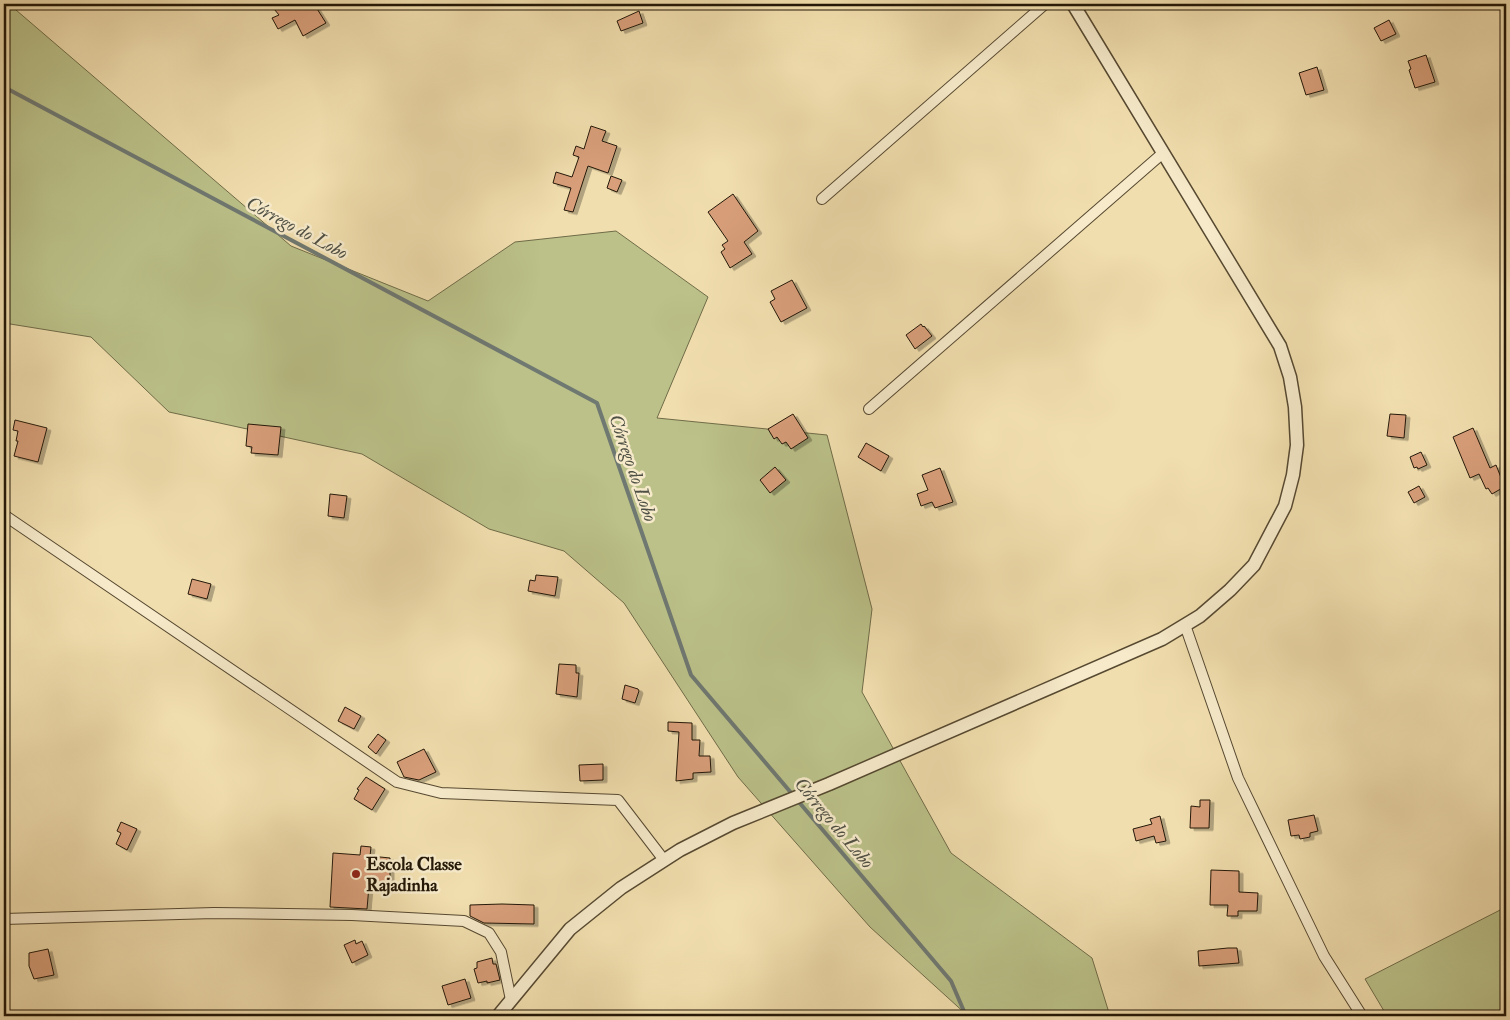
<svg xmlns="http://www.w3.org/2000/svg" width="1510" height="1020" font-family="'IM FELL Double Pica',serif">
<style>
.green{fill:#bbc189;stroke:#6f6c48}
.lines{fill:none;stroke-linecap:round;stroke-linejoin:round}
.stream{stroke:#6f7871;stroke-width:4}
.building{fill:#d89f7a;stroke:#231707;filter:url(#shadow)}
.minor-casing{stroke:#564931;stroke-width:12}
.tertiary-casing{stroke:#564931;stroke-width:15}
.minor{stroke:#f6eaca;stroke-width:10}
.tertiary{stroke:#f6eaca;stroke-width:12}
.poi-dot{fill:#8f2418;stroke:#f6eaca;stroke-width:2}
.labels{text-anchor:middle;dominant-baseline:central;stroke-width:5;stroke-linejoin:round;paint-order:stroke}
.poi-label{font-size:18px;font-weight:bold;fill:#231707;stroke:#f6eaca;text-anchor:start}
.water-label{font-size:19px;font-style:italic;fill:#4f5045;stroke:#f6eaca}
</style>
<defs>
<filter id="shadow"><feDropShadow dx="4" dy="2.5" stdDeviation="0" flood-color="#0004"/></filter>
</defs>
<rect width="100%" height="100%" fill="#f1deae"/>
<filter id="stains"><feTurbulence type="fractalNoise" baseFrequency=".004" numOctaves="4"/><feColorMatrix values="0 0 0 0 .2 0 0 0 0 .09 0 0 0 0 .02 0 0 0 .5 -.17"/></filter>
<radialGradient id="worn" r=".72"><stop offset=".6" stop-color="#630" stop-opacity="0"/><stop offset="1" stop-color="#630" stop-opacity=".3"/></radialGradient>
<g class="green">
<polygon points="4,4 9,4 291,246 428,301 515,242 616,231 708,297 657,418 827,435 872,609 862,692 951,853 1092,958 1110,1016 968,1016 870,927 738,777 624,603 564,551 489,529 362,454 169,412 91,337 4,323"/>
<polygon points="1506,907 1506,1016 1387,1016 1365,979"/>
</g>
<g class="lines">
<polyline class="stream" points="4,87 597,403 691,675 951,981 966,1016"/>
</g>
<g class="building">
<polygon points="270,4 314,4 326,23 303,36 295,20 278,29 272,18 279,15"/>
<polygon points="639,11 643,23 621,31 617,21"/>
<polygon points="1389,20 1396,34 1381,41 1374,28"/>
<polygon points="1426,55 1435,82 1415,88 1409,70 1411,69 1408,61"/>
<polygon points="1317,67 1324,90 1306,95 1299,73"/>
<polygon points="591,126 606,131 602,141 617,146 608,173 588,166 573,212 564,210 571,188 553,183 556,172 572,177 579,157 573,155 576,146 584,149"/>
<polygon points="611,176 622,180 617,192 607,188"/>
<polygon points="733,194 758,231 744,242 752,254 730,268 721,252 725,249 722,245 728,241 708,212"/>
<polygon points="792,280 807,308 781,322 770,302 775,299 771,291"/>
<polygon points="921,324 923,327 924,326 932,336 915,349 906,335"/>
<polygon points="793,414 808,438 791,449 786,442 782,444 777,437 774,439 768,429"/>
<polygon points="1390,414 1406,415 1404,438 1387,436"/>
<polygon points="15,420 47,428 38,462 14,456 18,441 16,441 18,431 13,430"/>
<polygon points="248,424 281,427 278,455 251,453 252,447 246,446"/>
<polygon points="1473,428 1490,468 1496,465 1502,480 1500,482 1504,487 1492,494 1488,488 1486,489 1479,474 1470,478 1453,437"/>
<polygon points="866,443 889,456 881,471 858,457"/>
<polygon points="1421,452 1427,465 1418,469 1417,467 1414,468 1410,457"/>
<polygon points="775,467 786,480 770,493 760,480"/>
<polygon points="940,468 953,502 935,508 932,502 921,506 917,494 928,490 922,475"/>
<polygon points="1419,486 1425,497 1414,503 1408,492"/>
<polygon points="330,494 347,496 344,518 328,516"/>
<polygon points="536,575 558,577 555,596 528,591 530,580 535,581"/>
<polygon points="192,579 211,584 207,599 188,594"/>
<polygon points="559,664 576,665 576,673 579,673 577,697 556,694"/>
<polygon points="625,685 638,689 639,691 635,703 622,699"/>
<polygon points="345,707 361,716 354,729 338,721"/>
<polygon points="668,722 692,723 692,740 700,740 699,756 710,756 711,772 693,773 693,779 676,781 679,732 668,731"/>
<polygon points="378,734 386,740 376,754 368,747"/>
<polygon points="424,749 436,772 419,780 404,777 397,762"/>
<polygon points="603,764 603,780 580,781 579,765"/>
<polygon points="366,777 385,789 372,810 354,799 359,790 357,789"/>
<polygon points="1200,800 1210,800 1209,828 1190,828 1191,806 1200,807"/>
<polygon points="1314,815 1318,831 1310,833 1310,837 1300,839 1299,835 1291,836 1288,820"/>
<polygon points="1160,816 1166,841 1156,843 1154,836 1136,841 1133,829 1152,824 1150,819"/>
<polygon points="121,822 137,829 127,850 116,844 121,833 117,831"/>
<polygon points="361,846 371,847 370,856 390,858 390,887 369,886 367,909 330,907 333,853 360,855"/>
<polygon points="1211,870 1239,871 1239,892 1258,893 1257,911 1238,911 1238,916 1227,916 1228,905 1210,905"/>
<polygon points="502,904 534,905 534,924 484,923 470,916 470,905"/>
<polygon points="355,940 356,944 362,941 368,955 352,963 344,945"/>
<polygon points="1228,948 1237,948 1239,963 1199,966 1198,951"/>
<polygon points="48,949 54,975 34,979 29,966 29,953"/>
<polygon points="492,958 493,964 496,964 500,980 487,983 487,981 478,983 474,969 477,968 477,962"/>
<polygon points="465,979 471,998 448,1005 442,986"/>
</g>
<g class="lines">
<g class="minor-casing">
<g id="minor">
<polyline points="822,199 1045,4"/>
<polyline points="869,409 1163,153"/>
<polyline points="4,515 397,782 441,793 618,800 664,860"/>
<polyline points="1185,625 1238,778 1324,956 1362,1016"/>
<polyline points="4,919 214,913 352,915 464,921 489,933 501,952 511,1000"/>
</g>
</g>
<g class="tertiary-casing">
<polyline id="tertiary" points="498,1016 570,929 621,888 680,850 733,823 829,784 1162,639 1200,616 1230,590 1254,565 1285,506 1293,475 1297,445 1295,407 1290,377 1280,346 1073,4"/>
</g>
<use href="#minor" class="minor"/>
<use href="#tertiary" class="tertiary"/>
</g>
<circle class="poi-dot" cx="356" cy="874" r="5"/>
<g class="labels">
<g class="poi-label">
<text x="366" y="864">Escola Classe<tspan x="366" dy="21">Rajadinha</tspan></text>
</g>
<g class="water-label">
<text transform="translate(297 228) rotate(28)">Córrego do Lobo</text>
<text transform="translate(633 468) rotate(71)">Córrego do Lobo</text>
<text transform="translate(834 823) rotate(50)">Córrego do Lobo</text>
</g>
</g>
<rect width="1510" height="1020" fill="none" stroke="#f1deae" stroke-width="20"/>
<rect x="5" y="5" width="1500" height="1010" fill="none" stroke="#231707" stroke-width="2.5"/>
<rect x="10" y="10" width="1490" height="1000" fill="none" stroke="#231707"/>
<rect width="100%" height="100%" filter="url(#stains)"/>
<rect width="100%" height="100%" fill="url(#worn)"/>
</svg>
